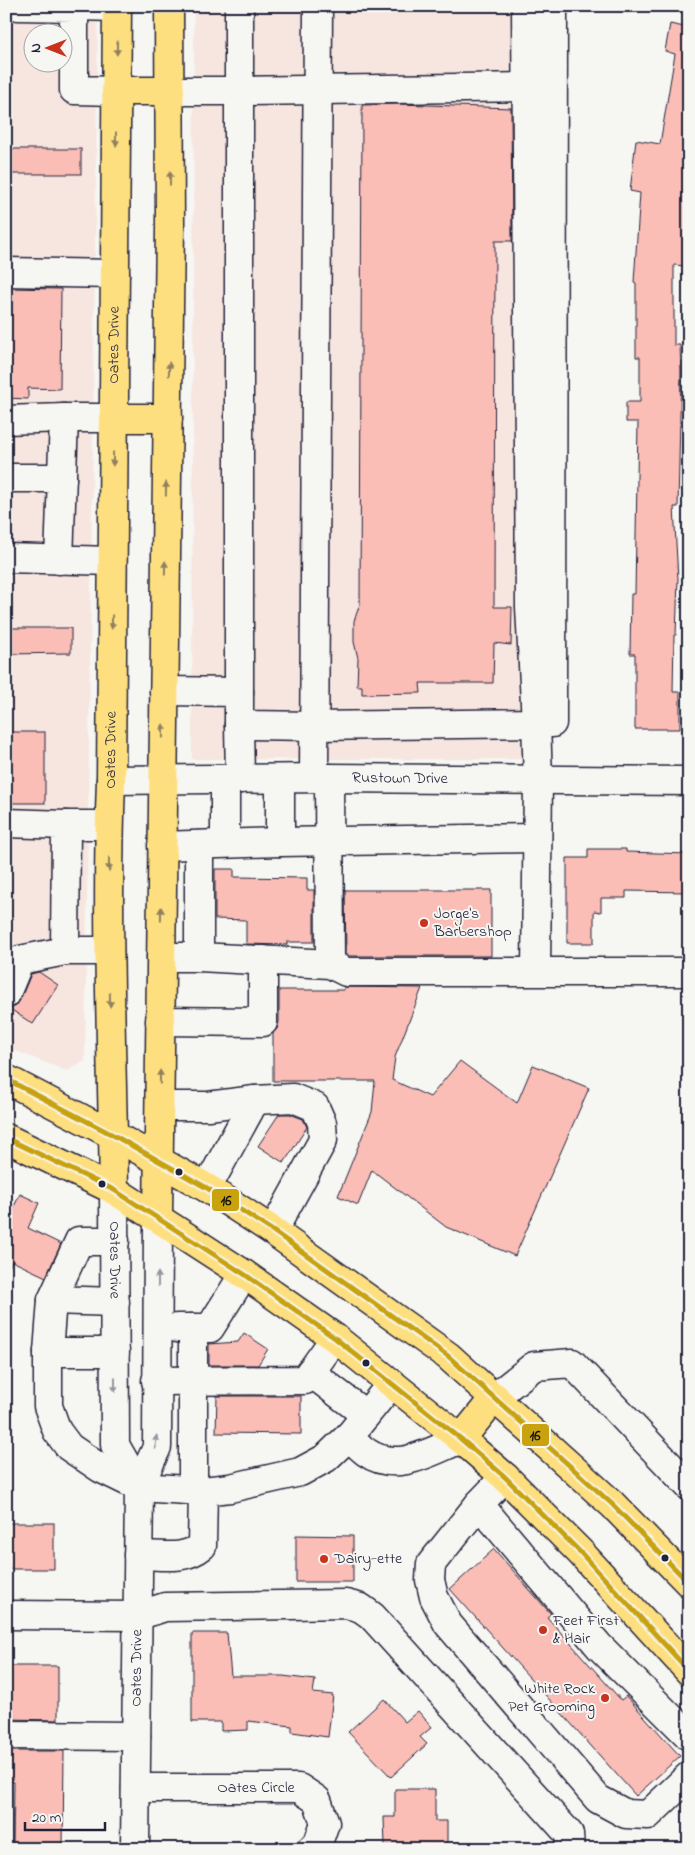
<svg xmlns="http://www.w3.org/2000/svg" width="695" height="1855" font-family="'Indie Flower',sans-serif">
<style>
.built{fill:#f7e5e0;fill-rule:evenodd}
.building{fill:#fabeb7;stroke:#22223b}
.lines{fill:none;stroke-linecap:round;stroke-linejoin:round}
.minor-casing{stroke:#22223b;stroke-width:31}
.major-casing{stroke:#22223b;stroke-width:31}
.minor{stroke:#f6f6f2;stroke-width:28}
.major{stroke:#fedf80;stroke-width:28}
.bus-1-casing{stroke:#f6f6f2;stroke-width:9}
.bus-1{stroke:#c8a20f;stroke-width:5}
.oneway{fill:#90805e}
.oneway2{fill:#9797a0}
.poi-dot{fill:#c8321e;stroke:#f6f6f2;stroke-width:2}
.bus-dot{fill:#22223b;stroke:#f6f6f2;stroke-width:2}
.labels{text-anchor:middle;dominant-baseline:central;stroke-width:4;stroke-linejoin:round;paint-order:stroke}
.street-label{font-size:16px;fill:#22223b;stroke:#f6f6f2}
.poi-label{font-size:16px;fill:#22223b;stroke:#f6f6f2;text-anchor:start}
.line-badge{stroke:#f6f6f2;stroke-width:2}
.pale-badge-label{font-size:14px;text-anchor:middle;font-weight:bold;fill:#111}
</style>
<rect width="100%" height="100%" fill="#f6f6f2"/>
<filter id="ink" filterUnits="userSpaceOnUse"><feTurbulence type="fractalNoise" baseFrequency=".02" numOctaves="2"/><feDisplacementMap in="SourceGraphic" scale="10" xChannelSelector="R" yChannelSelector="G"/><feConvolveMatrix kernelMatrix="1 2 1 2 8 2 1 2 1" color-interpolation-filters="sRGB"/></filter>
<g filter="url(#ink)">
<g class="built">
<path d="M6 6H98L85 1061 67 1071 6 1047ZM32 32H62V62H32Z"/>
<polygon points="194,6 547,6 546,759 192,759"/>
</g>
<g class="building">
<polygon points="670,24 689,28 689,216 685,266 674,265 674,345 680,345 681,371 678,507 674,507 678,579 676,635 674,635 673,692 680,692 680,729 635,729 635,654 630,654 631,594 635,594 638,422 626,422 626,402 640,402 640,357 636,357 636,283 634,282 640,193 630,191 636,140 660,144 675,54 665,51"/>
<polygon points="399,104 511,108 512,241 495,241 494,607 512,607 511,645 494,643 493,683 420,683 421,693 362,694 362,686 357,686 358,658 354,642 354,621 360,604 362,105"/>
<rect x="6" y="149" width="75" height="25"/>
<polygon points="6,288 61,289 60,389 28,388 28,399 6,398"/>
<polygon points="6,628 71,628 71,653 6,654"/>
<rect x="6" y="732" width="39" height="71"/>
<polygon points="588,849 626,849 626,852 689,854 689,892 626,891 626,898 601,898 601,912 594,911 594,943 567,943 567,858 588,858"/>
<polygon points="215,869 234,869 234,877 307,878 307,890 314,890 314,942 287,942 287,945 246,944 246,920 215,919"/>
<polygon points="345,890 491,890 491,956 350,956 346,954"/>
<polygon points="39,972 58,985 33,1024 10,1009 16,1006 20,1000 31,974"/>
<polygon points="344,987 422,988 395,1057 392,1080 430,1097 460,1061 517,1103 533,1065 589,1088 515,1256 446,1227 372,1170 358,1205 338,1196 372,1112 375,1081 273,1081 273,1033 277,1029 279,1022 279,990 344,990"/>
<polygon points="279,1114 290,1114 303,1119 307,1127 284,1163 258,1146"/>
<polygon points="20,1194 39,1203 28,1228 61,1244 46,1277 12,1261 6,1274 6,1218 8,1219"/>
<polygon points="244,1333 268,1349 258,1365 209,1365 209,1344 238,1342"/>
<polygon points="217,1396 301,1396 301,1434 216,1433"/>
<rect x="6" y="1523" width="48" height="46"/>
<polygon points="296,1535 353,1536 353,1582 296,1582"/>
<polygon points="494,1549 551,1614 547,1617 621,1700 626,1696 680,1756 636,1796 450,1589"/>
<polygon points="192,1633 227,1633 231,1676 283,1676 315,1680 313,1693 333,1695 328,1737 292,1732 292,1726 248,1721 248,1730 221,1731 221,1722 192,1722"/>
<polygon points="6,1666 58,1666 58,1720 6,1719"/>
<polygon points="384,1699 405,1722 418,1711 432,1727 420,1737 427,1744 391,1777 348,1732"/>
<polygon points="6,1751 64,1751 63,1849 13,1849 14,1782 6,1782"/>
<polygon points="395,1789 435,1789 435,1821 447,1821 447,1845 385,1846 384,1817 395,1817"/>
</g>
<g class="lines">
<g class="minor-casing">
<g id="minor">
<polyline points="18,6 74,7 74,90 116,91"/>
<polyline points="74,6 117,7"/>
<polyline points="239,6 239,91 527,87"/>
<polyline points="6,272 115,274"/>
<polyline points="6,420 64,418 114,418"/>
<polyline points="6,478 62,478"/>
<polyline points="6,558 112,561"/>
<polyline points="59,560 64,418"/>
<polyline points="164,691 239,692 239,91 170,91"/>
<polyline points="239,692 239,725 314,726 536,723 530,607 526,6"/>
<polyline points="239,725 240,779"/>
<polyline points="314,778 318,6"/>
<polyline points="329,778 330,964"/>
<polyline points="280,779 280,842 537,838"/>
<path id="s1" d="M111 780 329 778 689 781"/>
<polyline points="6,823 66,825 65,951 109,951"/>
<polyline points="66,825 109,825"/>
<polyline points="225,843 225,779"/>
<polyline points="199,845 199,957"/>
<polyline points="162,846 280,842"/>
<polyline points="161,957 199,957 330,964 346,972 689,972"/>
<polyline points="536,971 538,779 536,723 552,723 553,6"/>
<polyline points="6,994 20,960 65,951"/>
<polyline points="160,1021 263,1022 263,960"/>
<polyline points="160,1106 208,1106 255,1100 293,1098 315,1107 322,1123 323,1140 273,1231"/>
<polyline points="207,1188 255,1100"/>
<path id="s2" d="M114 1190 115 1445 139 1487"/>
<polyline points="52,1300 115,1302"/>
<polyline points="177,1328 210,1328 244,1274"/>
<polyline points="193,1328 193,1490"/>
<polyline points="48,1352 52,1300 79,1241 115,1241"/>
<polyline points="115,1352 48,1352 48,1406 57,1431 69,1447 100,1468 139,1487 203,1491 230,1488 300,1472 326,1458 349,1436 392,1383"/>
<polyline points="310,1372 366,1415"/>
<polyline points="156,1381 305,1380 335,1338"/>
<polyline points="495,1397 534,1366 572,1363 689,1486"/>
<path d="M349 1436C354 1441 360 1448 366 1452 397 1474 431 1451 461 1439"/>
<polyline points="505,1477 479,1504 431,1564 430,1580 434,1597 448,1624 598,1799 626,1814 648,1815 689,1776"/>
<polyline points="479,1504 599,1646 689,1736"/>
<path d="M138 1555C160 1555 184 1561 202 1546L203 1491"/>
<polyline points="6,1615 137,1616 165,1607 346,1604 361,1608 372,1616 569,1834 570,1849"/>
<polyline points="6,1735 136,1736"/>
<path id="s3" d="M136 1788H299L317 1800 325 1823 317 1846 311 1849"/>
<path id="s4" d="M135 1849 139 1487 157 1447 158 1218"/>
</g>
</g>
<g class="major-casing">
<g id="major">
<polyline points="116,91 170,91"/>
<polyline points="114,418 168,418"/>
<polyline points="6,1079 113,1135 207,1188 273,1231 448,1356 612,1504 689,1583"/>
<polyline points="6,1138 114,1190 244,1274 335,1338 461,1439 505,1477 581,1553 689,1671"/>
<path id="s5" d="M114 1190C112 1053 106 917 111 780L117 6"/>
<polyline points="158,1218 170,226 169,6"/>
<polyline points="461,1439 495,1397"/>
</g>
</g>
<use href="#minor" class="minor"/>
<use href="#major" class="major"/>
<g class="bus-1-casing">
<g id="bus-1">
<polyline points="6,1079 113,1135 207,1188 273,1231 448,1356 612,1504 689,1583"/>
<polyline points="6,1138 114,1190 244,1274 335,1338 461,1439 505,1477 581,1553 689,1671"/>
</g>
</g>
<use href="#bus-1" class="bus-1"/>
</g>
<defs><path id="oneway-solid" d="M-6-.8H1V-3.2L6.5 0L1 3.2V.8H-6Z" transform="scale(1.25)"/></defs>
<g class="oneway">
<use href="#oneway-solid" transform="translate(117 48) rotate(91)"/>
<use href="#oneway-solid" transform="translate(116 139) rotate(90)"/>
<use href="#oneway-solid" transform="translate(170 178) rotate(-90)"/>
<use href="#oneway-solid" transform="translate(169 369) rotate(-89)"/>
<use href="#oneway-solid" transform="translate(113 459) rotate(91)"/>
<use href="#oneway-solid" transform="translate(166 489) rotate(-89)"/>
<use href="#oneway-solid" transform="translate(165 568) rotate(-89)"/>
<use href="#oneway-solid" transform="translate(112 622) rotate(91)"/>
<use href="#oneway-solid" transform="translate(163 731) rotate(-89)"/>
<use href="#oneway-solid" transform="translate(109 864) rotate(90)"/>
<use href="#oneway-solid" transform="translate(161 914) rotate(-89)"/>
<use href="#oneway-solid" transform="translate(110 1000) rotate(89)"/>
<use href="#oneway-solid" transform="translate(160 1077) rotate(-89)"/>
</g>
<g class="oneway2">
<use href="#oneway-solid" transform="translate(158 1279) rotate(-90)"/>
<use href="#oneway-solid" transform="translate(115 1385) rotate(90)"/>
<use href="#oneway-solid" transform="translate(156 1442) rotate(-85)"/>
</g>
</g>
<g class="poi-dot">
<circle cx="424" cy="923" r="5"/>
<circle cx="324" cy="1559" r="5"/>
<circle cx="543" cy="1630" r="5"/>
<circle cx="605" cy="1698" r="5"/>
</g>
<g class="bus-dot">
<circle cx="179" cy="1172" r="4.5"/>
<circle cx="102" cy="1184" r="4.5"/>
<circle cx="366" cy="1363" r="4.5"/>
<circle cx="665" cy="1558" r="4.5"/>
</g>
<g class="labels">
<g class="street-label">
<text stroke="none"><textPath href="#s5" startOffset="845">Oates Drive</textPath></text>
<text stroke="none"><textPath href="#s5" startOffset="440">Oates Drive</textPath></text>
<text stroke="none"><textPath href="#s1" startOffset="289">Rustown Drive</textPath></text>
<text stroke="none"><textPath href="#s2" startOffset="70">Oates Drive</textPath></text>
<text stroke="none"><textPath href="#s4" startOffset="181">Oates Drive</textPath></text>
<text stroke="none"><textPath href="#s3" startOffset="120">Oates Circle</textPath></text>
</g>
<g class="poi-label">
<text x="434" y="914">Jorge's<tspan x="434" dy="18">Barbershop</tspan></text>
<text x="334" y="1559">Dairy-ette</text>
<text x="553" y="1621">Feet First<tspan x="553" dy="18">&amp; Hair</tspan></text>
<text x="595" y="1689" text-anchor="end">White Rock<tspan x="595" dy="18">Pet Grooming</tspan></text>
</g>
</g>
<g class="line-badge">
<rect x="211" y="1188" width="29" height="24" rx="5" fill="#c8a20f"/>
<rect x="521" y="1423" width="29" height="24" rx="5" fill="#c8a20f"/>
</g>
<g class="pale-badge-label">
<text x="226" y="1205">16</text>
<text x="535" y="1440">16</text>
</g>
<rect width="695" height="1855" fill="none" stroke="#f6f6f2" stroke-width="25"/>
<rect x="12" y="12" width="670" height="1830" fill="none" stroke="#22223b" stroke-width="2" filter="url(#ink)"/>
<g transform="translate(48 48) rotate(270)"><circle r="24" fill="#f6f6f2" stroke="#a1a1a9"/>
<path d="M0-4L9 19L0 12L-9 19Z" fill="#c8321e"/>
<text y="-8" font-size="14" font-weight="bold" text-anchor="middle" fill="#22223b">N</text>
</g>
<path d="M25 1822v8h80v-8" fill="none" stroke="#22223b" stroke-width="2.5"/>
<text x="32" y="1822" font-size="15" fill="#22223b" stroke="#f6f6f2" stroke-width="4" paint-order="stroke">20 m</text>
</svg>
